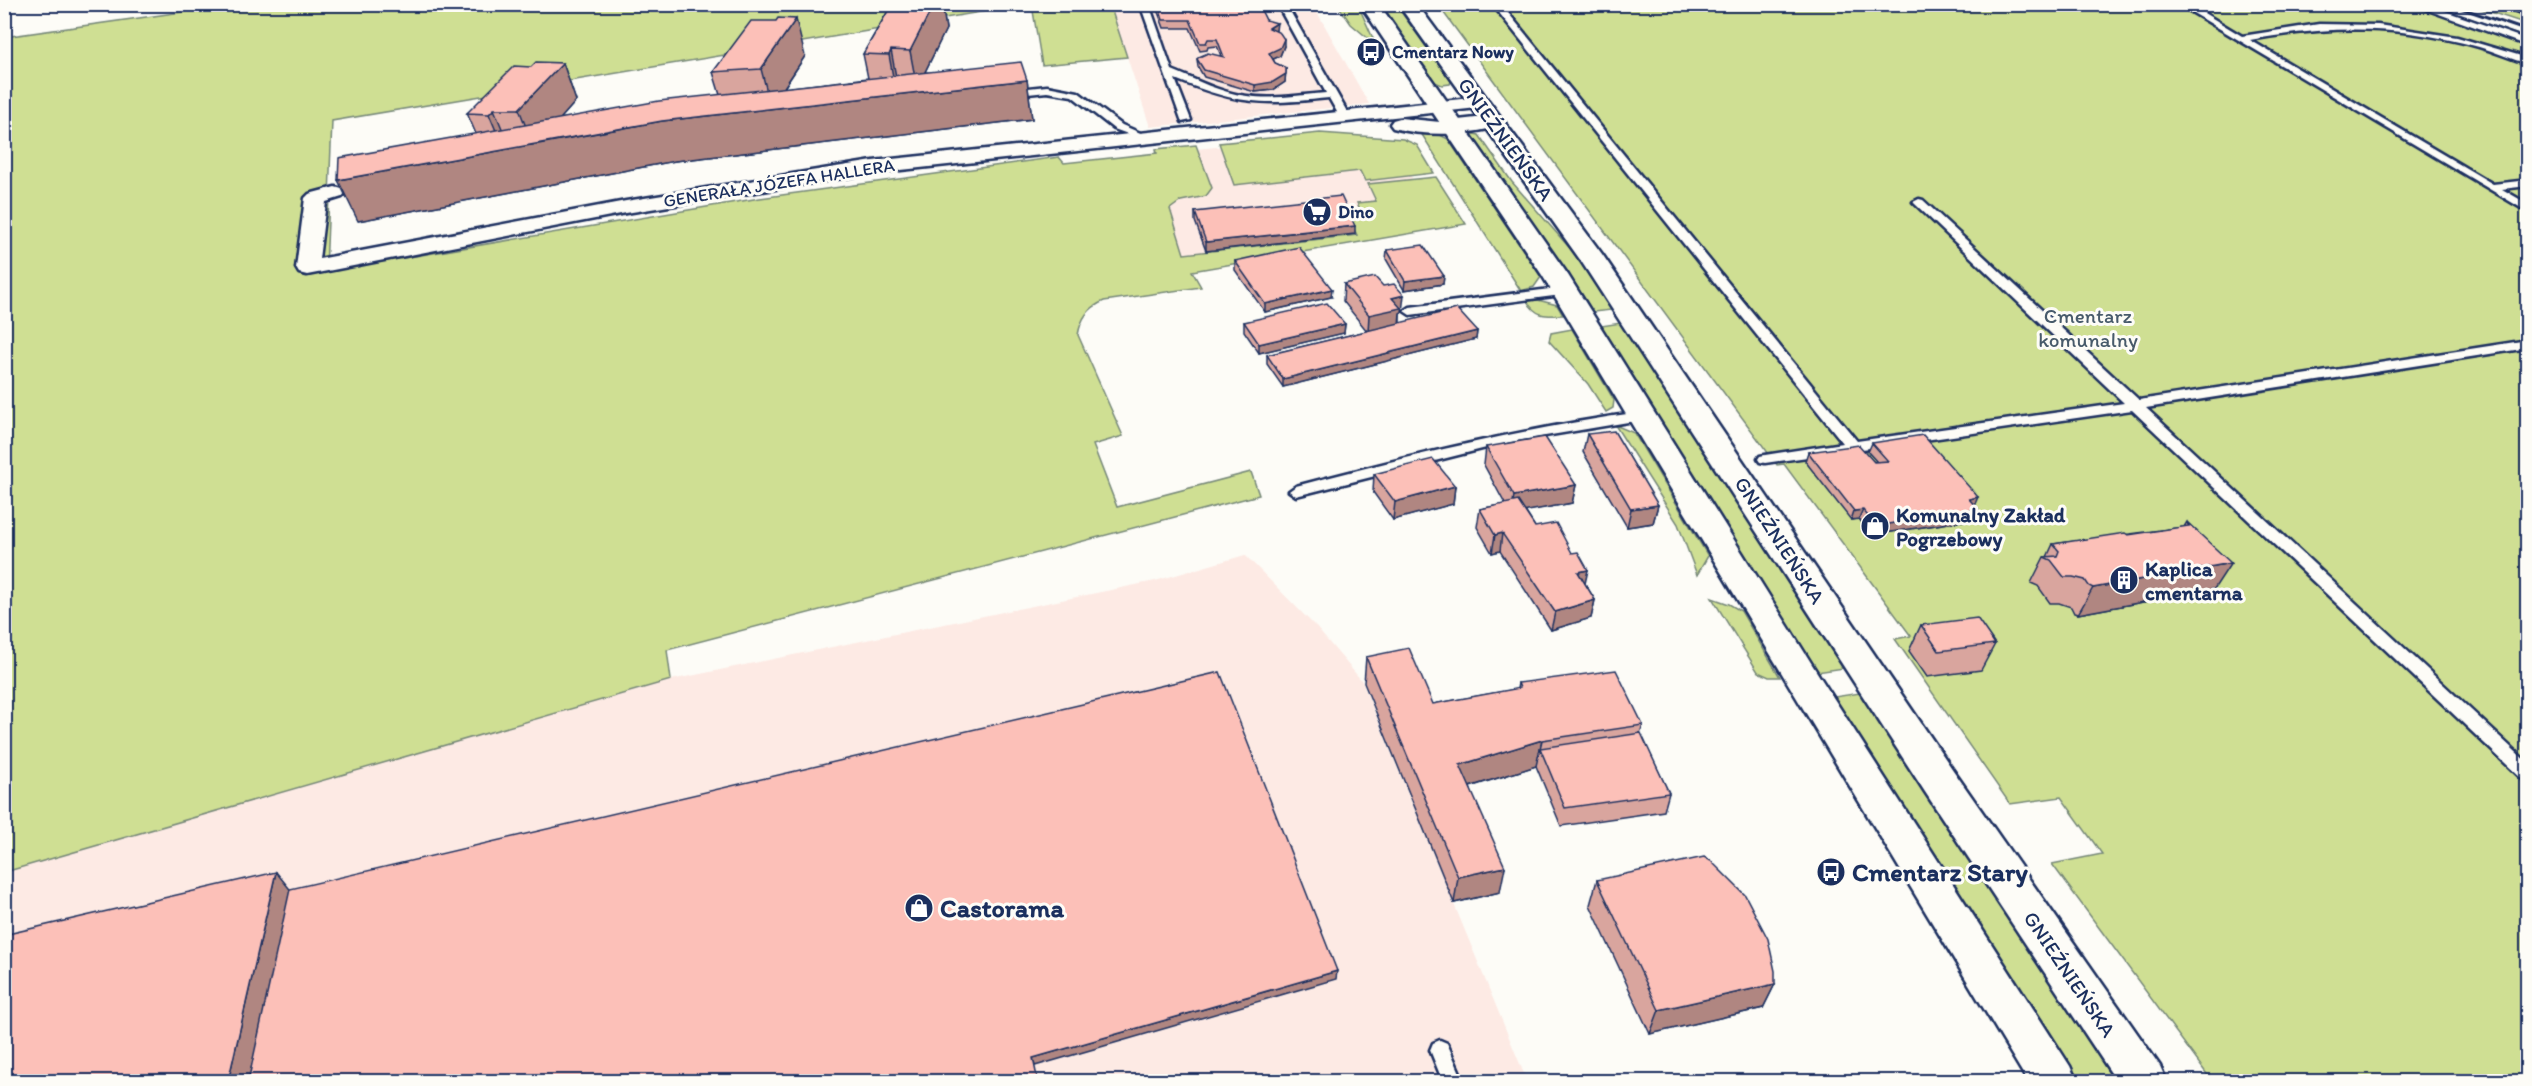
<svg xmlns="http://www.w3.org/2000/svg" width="2532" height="1086" font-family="Itim,sans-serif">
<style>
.built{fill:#fdeae4}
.green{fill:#cfdf93;stroke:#758778;stroke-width:1.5}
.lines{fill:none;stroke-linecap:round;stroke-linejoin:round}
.lane-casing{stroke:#1b2f5e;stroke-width:5}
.street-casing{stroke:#1b2f5e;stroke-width:5}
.secondary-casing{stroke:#1b2f5e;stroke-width:5}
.lane{fill:#fdfcf7;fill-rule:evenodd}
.street{fill:#fdfcf7;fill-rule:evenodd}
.secondary{fill:#fdfcf7;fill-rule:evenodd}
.rail{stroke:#1b2f5e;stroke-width:3}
.wall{fill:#d9a59e;stroke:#1b2f5e;stroke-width:1.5}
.shaded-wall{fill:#b08681;stroke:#1b2f5e;stroke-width:1.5}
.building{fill:#fcc0b8;stroke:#1b2f5e;stroke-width:1.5}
.labels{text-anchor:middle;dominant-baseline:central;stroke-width:6;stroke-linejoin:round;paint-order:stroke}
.far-poi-label{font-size:18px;font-weight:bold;fill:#1b2f5e;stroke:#fdfcf7;text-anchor:start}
.far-street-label{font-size:18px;fill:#1b2f5e;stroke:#fdfcf7}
.street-label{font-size:21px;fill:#1b2f5e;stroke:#fdfcf7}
.park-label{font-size:21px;fill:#485b6b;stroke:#fdfcf7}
.poi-label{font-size:21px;font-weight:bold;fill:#1b2f5e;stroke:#fdfcf7;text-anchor:start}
.near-poi-label{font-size:26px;font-weight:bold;fill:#1b2f5e;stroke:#fdfcf7;text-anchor:start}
</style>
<rect width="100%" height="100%" fill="#fdfcf7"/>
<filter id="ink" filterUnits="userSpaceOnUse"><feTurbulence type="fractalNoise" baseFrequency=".0167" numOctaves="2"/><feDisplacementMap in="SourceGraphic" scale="12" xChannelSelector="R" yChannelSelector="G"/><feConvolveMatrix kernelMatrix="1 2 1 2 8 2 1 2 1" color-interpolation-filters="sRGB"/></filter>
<g filter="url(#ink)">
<g class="built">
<polygon points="1110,5 1313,5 1369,104 1150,127"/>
<polygon points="1333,135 1398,154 1441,228 1176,274 1157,153"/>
<polygon points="1245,555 1315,626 1362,681 1527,1081 5,1082 5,872 671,680 1155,581"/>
</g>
<g class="green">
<path d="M239 4 1022 5 332 121 326 271 760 198 1059 157 1064 163 1157 153 1156 149 1196 145 1212 188 1206 196 1181 201 1170 209 1184 254 1357 235 1346 213 1361 211 1357 203 1376 201 1368 184 1436 177 1466 224 1192 271 1201 287 1104 301C1088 308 1081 318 1078 335L1123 436 1093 445 1117 507 1251 472 1259 495 667 650 671 680 5 872 4 37Z"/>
<polygon points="2428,4 2527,38 2527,1081 2212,1081 2052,864 2102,854 2061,797 2010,804 1895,639 1911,636 1784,464 1777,465 1438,5"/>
<polygon points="1032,5 1110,5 1127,57 1042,65"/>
<polygon points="1338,5 1358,5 1376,45 1351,24"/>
<polygon points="1381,5 1396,5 1451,81 1450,84 1442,85 1435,82"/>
<polygon points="2469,5 2527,5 2527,24"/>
<polygon points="1419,130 1434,132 1448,139 1541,277 1534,287 1521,291"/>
<polygon points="1320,133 1403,139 1417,145 1434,173 1365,181 1360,171 1234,185 1219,143"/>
<polygon points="1474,134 1479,135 1512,182 1574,253 1612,310 1593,312 1568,273 1472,136"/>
<path d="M1538 300 1557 305 1563 315C1546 316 1536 317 1527 301Z"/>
<polygon points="1621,323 1844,668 1817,672 1601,326"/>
<polygon points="1572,329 1614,400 1613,408 1606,412 1588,384 1549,341 1551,333"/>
<polygon points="1615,425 1634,433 1708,556 1697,575 1678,524"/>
<polygon points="1712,598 1729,604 1741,611 1780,677 1769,677 1758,672"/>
<polygon points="1860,693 2117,1081 2080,1081 1903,809 1834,697"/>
</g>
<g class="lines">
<g class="lane-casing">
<g id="lane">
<path d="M1140 4H1149L1172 70C1196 80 1221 93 1247 96 1273 100 1300 95 1326 93L1277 4H1286L1350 117 1341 119 1329 98C1262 105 1239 105 1175 79L1191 120 1182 122Z"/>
<polygon points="1492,4 1501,4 1857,441 2124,403 1915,204 1913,202 1919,199 1923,200 2139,400 2528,340 2528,348 2146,408 2528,763 2528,781 2522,779 2132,410 1765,463 1760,462 1758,459 1760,456 1765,455 1843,443"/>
<path d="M2178 4H2189L2242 36 2319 24 2378 25 2457 37 2528 58V64C2511 59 2496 52 2479 47 2398 25 2332 25 2250 40L2493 184 2528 180V186L2502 189 2528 204V212Z"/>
<polygon points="2411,4 2425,4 2528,40 2528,46"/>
<polygon points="2498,4 2512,4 2528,10 2528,16"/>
<polygon points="1047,86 1078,92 1122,125 1152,138 1147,141 1114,129 1072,96 1047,92 1008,96 1003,93 1008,90"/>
<polygon points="1565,287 1571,291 1569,294 1410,315 1404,311 1410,307"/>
<path d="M1641 412 1648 416 1646 419 1510 442 1296 496 1289 491 1296 486C1410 456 1524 428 1641 412Z"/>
<polygon points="1440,1040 1447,1043 1464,1082 1443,1082 1430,1050 1433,1043"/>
</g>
</g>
<g class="street-casing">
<g id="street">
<polygon points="1480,97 1487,99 1489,103 1487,107 873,173 626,213 307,275 299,273 296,268 305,198 309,194 335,187 342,189 345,193 342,197 326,202 319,259 626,201 873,161"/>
<path d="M1494 116 1501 118 1504 122 1501 126C1467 135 1427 137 1393 128L1390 124 1393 120 1400 118 1440 122Z"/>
</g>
</g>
<g class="secondary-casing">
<g id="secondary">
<polygon points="1360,4 1379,4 1568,275 1820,677 2070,1066 2077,1082 2028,1082 1542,275"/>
<polygon points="1398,4 1417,4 1602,254 1953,770 2160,1066 2167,1082 2117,1082 1925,792 1581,261"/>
</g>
</g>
<use href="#lane" class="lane"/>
<use href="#street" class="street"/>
<use href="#secondary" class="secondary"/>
<polyline class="rail" points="2449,4 2528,31"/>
</g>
<g class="wall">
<polygon points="892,4 942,4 946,29 925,72 1027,80 1032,119 675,161 358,221 476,134 467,113 531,67 563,63 576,101 560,119 720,95 713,72 805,56 784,88 868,78 863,54"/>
<polygon points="1158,4 1266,20 1276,30 1275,31 1284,46 1280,56 1273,59 1275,63 1286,68 1285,82 1273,90 1255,92 1204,77 1198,67 1197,59 1221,56 1217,46 1208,47 1207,50 1200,51 1190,28 1164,28 1158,12"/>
<polygon points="1195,212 1355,234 1206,251 1195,221"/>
<polygon points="1387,250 1444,276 1443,284 1404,290 1386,259"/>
<polygon points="1235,261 1331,297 1265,312 1235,270"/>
<polygon points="1344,284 1402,312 1400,313 1400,323 1477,331 1476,339 1283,387 1267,364 1267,355 1367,331 1343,301"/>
<polygon points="1244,322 1345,324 1344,333 1259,353 1244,331"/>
<polygon points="1587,434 1658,505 1653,523 1627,527 1583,452"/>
<polygon points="1872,443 1974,505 1978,509 1974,519 1872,535 1859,519 1851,520 1805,461 1808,452 1877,462 1868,452"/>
<polygon points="1486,447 1576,485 1572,503 1525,511 1535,527 1585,584 1595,600 1591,618 1551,630 1500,551 1492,553 1477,527 1480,509 1505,504 1484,465"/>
<polygon points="1374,474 1455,486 1453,504 1393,520 1373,492"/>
<polygon points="2187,522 2214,589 2078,614 2074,613 2071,607 2059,603 2050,603 2038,586 2031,583 2044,557 2047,557 2053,544 2184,527"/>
<polygon points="1921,625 1995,644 1981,670 1927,677 1909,651"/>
<polygon points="1366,657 1433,704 1517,689 1518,683 1643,725 1640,733 1669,793 1664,811 1561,826 1536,766 1470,787 1500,892 1454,903 1364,683"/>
<polygon points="1597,880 1775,984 1763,1008 1650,1034 1590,905"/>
</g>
<g class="shaded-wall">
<polygon points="934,4 942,4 946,29 917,88 910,51"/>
<polygon points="796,19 805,56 771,107 761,69"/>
<polygon points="1277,23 1276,30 1269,36 1269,28"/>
<polygon points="1284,39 1284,46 1280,56 1269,61 1269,53"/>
<polygon points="891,50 898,88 896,93 889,55"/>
<polygon points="563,63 576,101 538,144 662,121 1027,80 1032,119 675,161 358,221 338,180 504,150 489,114 494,109 510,148 533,145 519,109"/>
<polygon points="1286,68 1285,82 1273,90 1255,92 1255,85"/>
<polygon points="1355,226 1355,234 1206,251 1206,242"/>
<polygon points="1444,276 1443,284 1404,290 1405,281"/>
<polygon points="1332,289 1331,297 1265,312 1265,304"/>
<polygon points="1404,295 1402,312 1400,313 1399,325 1368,332 1369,315 1392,298"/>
<polygon points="1345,324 1344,333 1259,353 1259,344"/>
<polygon points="1477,331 1476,339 1283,387 1283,379"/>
<polygon points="1576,485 1572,503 1511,514 1514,496"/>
<polygon points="1455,486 1453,504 1393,520 1395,502"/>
<polygon points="1978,497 1974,506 1969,499"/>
<polygon points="1658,505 1653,523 1627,527 1631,509"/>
<polygon points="1978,509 1974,519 1872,535 1876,526"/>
<polygon points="1863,510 1859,519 1851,520 1854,511"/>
<polygon points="1502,533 1500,551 1492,553 1495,535"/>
<polygon points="2231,563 2214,589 2078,614 2093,588"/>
<polygon points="1588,570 1584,588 1578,572"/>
<polygon points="1595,600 1591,618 1551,630 1555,612"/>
<polygon points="1542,740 1536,766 1456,791 1460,765"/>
<polygon points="1505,867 1500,892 1454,903 1458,877"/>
<polygon points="276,872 297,898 259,1082 228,1082"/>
<polygon points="1337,971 1336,979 1035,1066 1033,1058"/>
<polygon points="1775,984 1763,1008 1650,1034 1659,1010"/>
</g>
<g class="building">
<polygon points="892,4 934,4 910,51 891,50 889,55 863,54"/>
<polygon points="1158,4 1258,4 1266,20 1277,23 1269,28 1280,33 1284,39 1280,48 1269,53 1275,63 1286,68 1286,74 1273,82 1255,85 1204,70 1197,59 1199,57 1208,53 1224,57 1217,39 1208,39 1206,43 1200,43 1190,20 1163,20"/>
<polygon points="778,18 796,19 761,69 713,72 751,21 776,21"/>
<polygon points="536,62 563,63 519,109 494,109 489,114 467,113 514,66 531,67"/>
<polygon points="1021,62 1027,80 662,121 338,180 339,158 659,101"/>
<polygon points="1341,196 1355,226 1206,242 1195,212"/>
<polygon points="1423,245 1444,276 1405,281 1387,250"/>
<polygon points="1299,247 1332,289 1265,304 1235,261"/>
<polygon points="1375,277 1383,286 1394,284 1404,295 1392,298 1401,308 1369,315 1344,284"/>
<polygon points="1327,303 1345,324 1259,344 1244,322"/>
<polygon points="1457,309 1477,331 1283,379 1267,355"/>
<polygon points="1614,431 1658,505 1631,509 1587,434"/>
<polygon points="1923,435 1978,497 1969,499 1978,509 1876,526 1863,510 1854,511 1808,452 1859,445 1874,462 1888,461 1872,443"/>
<polygon points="1545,437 1576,485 1514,496 1486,447"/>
<polygon points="1433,459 1455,486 1395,502 1374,474"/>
<polygon points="1518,501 1535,527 1556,523 1572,553 1578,552 1588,570 1578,572 1595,600 1555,612 1502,533 1495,535 1480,509"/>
<polygon points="2187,522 2231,563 2093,588 2089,586 2085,580 2073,577 2064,577 2051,560 2044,557 2057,556 2059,551 2053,544 2125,533 2128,535 2189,526"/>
<polygon points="1977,618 1995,644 1939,651 1921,625"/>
<polygon points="1409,648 1433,704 1520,688 1518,683 1616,670 1643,725 1542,740 1460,765 1505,867 1458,877 1366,657"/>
<polygon points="1220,672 1337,971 1033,1058 1038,1082 248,1082 290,889"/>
<polygon points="1641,733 1669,793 1565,808 1540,748"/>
<polygon points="1704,857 1711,861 1745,895 1768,939 1775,971 1775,984 1659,1010 1597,880"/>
<polygon points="276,872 228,1082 4,1082 4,942 8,934"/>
</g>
</g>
<defs>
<g id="bus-disc" transform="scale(1.5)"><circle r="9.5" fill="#1b2f5e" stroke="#fdfcf7"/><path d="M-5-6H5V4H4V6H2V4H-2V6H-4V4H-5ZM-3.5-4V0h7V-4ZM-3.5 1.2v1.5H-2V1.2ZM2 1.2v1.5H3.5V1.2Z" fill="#fff"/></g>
<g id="supermarket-disc" transform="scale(1.5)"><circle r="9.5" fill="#1b2f5e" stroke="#fdfcf7"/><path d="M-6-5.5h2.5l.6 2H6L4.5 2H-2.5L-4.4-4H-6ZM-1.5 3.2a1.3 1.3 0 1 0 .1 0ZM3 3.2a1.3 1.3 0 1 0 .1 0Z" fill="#fff"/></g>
<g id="shop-disc" transform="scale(1.5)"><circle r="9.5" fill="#1b2f5e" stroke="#fdfcf7"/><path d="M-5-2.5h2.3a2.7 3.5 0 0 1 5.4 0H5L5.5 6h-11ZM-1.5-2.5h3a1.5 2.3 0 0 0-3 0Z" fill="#fff"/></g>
<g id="building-disc" transform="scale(1.5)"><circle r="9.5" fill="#1b2f5e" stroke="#fdfcf7"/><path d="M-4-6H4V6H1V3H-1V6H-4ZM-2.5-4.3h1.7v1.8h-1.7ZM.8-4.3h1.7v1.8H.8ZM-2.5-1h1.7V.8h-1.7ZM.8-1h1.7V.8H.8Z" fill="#fff"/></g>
</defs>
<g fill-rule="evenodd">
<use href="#bus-disc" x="1371" y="52"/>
<use href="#supermarket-disc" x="1317" y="212"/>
<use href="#shop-disc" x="1875" y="526"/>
<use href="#building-disc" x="2124" y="580"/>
<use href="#bus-disc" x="1831" y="872"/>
<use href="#shop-disc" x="919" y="908"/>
</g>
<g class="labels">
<g class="far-poi-label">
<text x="1392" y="52">Cmentarz Nowy</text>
<text x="1338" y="212">Dino</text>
</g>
<g class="far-street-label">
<text transform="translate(779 183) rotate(-9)">GENERAŁA JÓZEFA HALLERA</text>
</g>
<g class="street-label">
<text transform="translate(1506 139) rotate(54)">GNIEŹNIEŃSKA</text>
<text transform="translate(1780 540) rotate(57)">GNIEŹNIEŃSKA</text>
<text transform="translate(2070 974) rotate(56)">GNIEŹNIEŃSKA</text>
</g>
<g class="park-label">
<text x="2088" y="315">Cmentarz<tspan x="2088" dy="24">komunalny</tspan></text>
</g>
<g class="poi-label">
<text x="1896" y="514">Komunalny Zakład<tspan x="1896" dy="24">Pogrzebowy</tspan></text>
<text x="2145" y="568">Kaplica<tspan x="2145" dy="24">cmentarna</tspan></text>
</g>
<g class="near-poi-label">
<text x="1852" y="872">Cmentarz Stary</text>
<text x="940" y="908">Castorama</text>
</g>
</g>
<rect width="2532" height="1086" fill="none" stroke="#fdfcf7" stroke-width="24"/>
<rect x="12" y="12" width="2508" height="1062" fill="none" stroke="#1b2f5e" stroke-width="2" filter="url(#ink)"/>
</svg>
